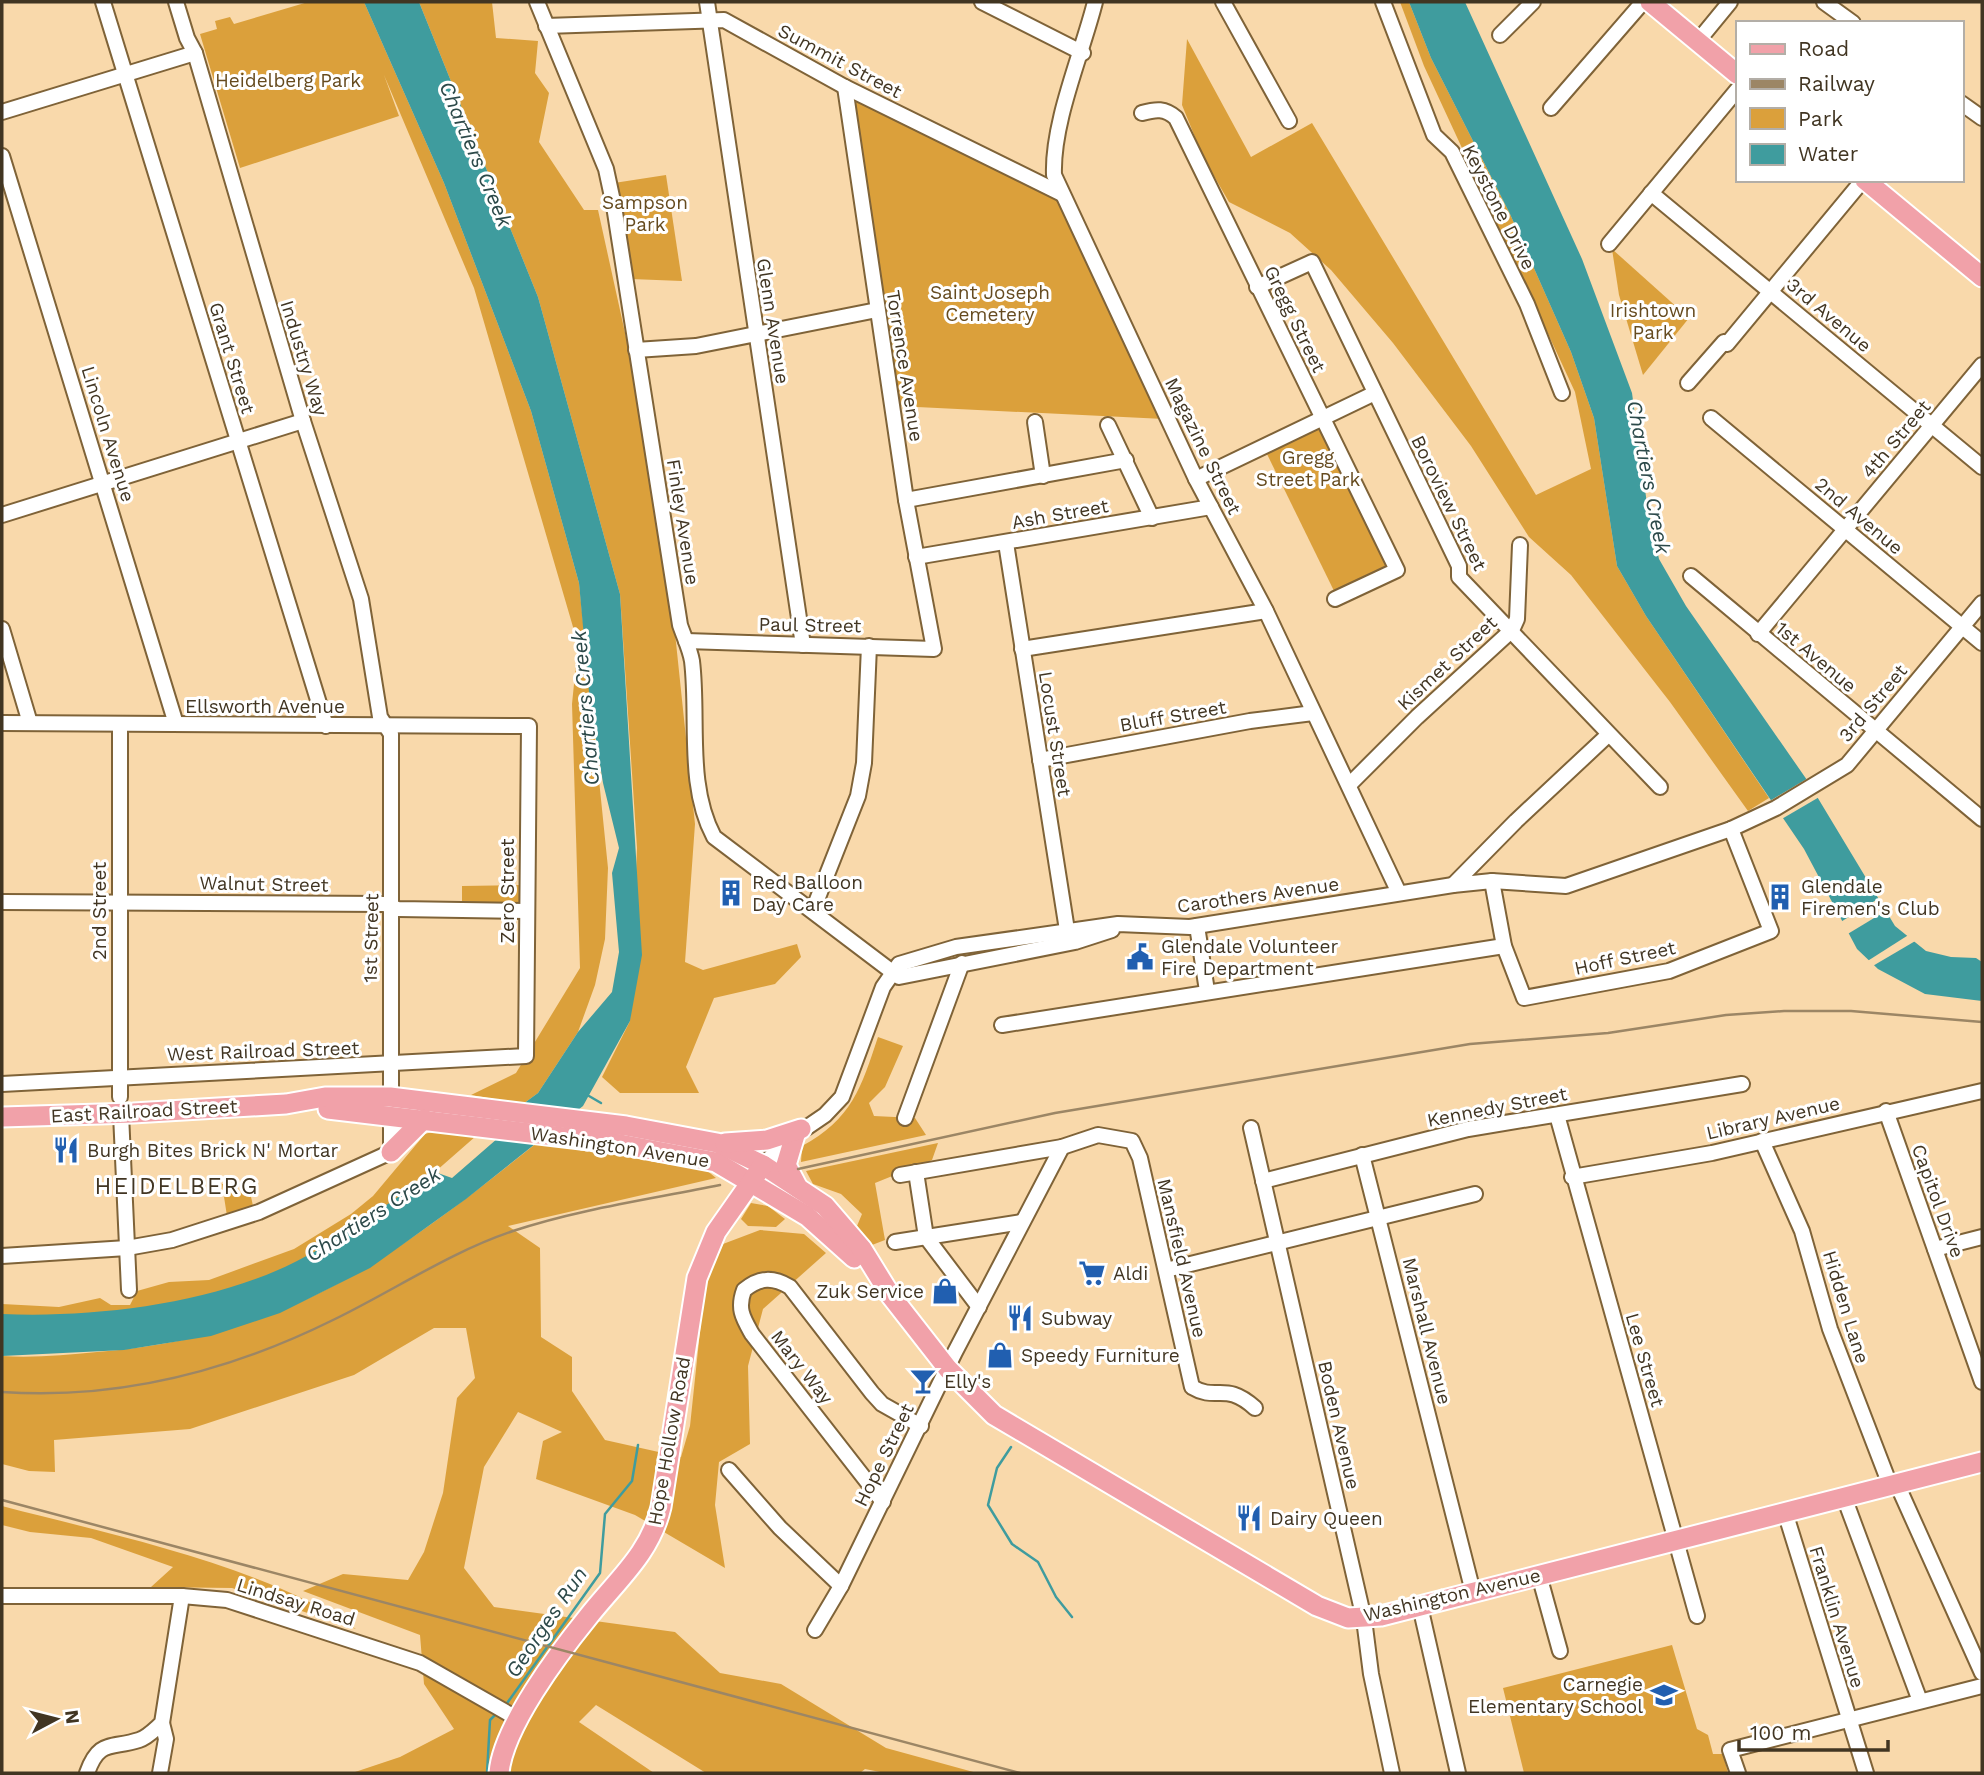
<svg xmlns="http://www.w3.org/2000/svg" width="1984" height="1775" font-family="'Work Sans',sans-serif">
<style>
.green{fill:#dba03b}
.water{fill:#3f9c9e}
.pier{fill:#f9d9ab}
.lines{fill:none;stroke-linecap:round;stroke-linejoin:round}
.stream{stroke:#3f9c9e;stroke-width:2.5}
.minor-casing{stroke:#7f6338;stroke-width:18}
.major-casing{stroke:#fff;stroke-width:23}
.minor{stroke:#fff;stroke-width:14}
.major{stroke:#f1a1a9;stroke-width:19}
.rail{stroke:#9c8665;stroke-width:2.5}
.labels{text-anchor:middle;dominant-baseline:central;stroke-width:6;stroke-linejoin:round;paint-order:stroke}
.street-label{font-size:19px;fill:#413522;stroke:#fff}
.park-label{font-size:19px;fill:#664b1f;stroke:#fff}
.poi-label{font-size:19px;fill:#413522;stroke:#fff;text-anchor:start}
.water-label{font-size:21px;font-style:italic;fill:#2c4949;stroke:#fff}
.quarter-label{font-size:23px;letter-spacing:2px;fill:#413522;stroke:#fff}
</style>
<rect width="100%" height="100%" fill="#f9d9ab"/>
<g class="green">
<polygon points="308,2 364,2 444,183 531,411 579,583 608,868 605,939 595,985 578,1032 538,1093 523,1104 471,1095 516,1073 580,968 572,704 578,644 474,288 384,75 399,116 240,168 200,34 217,29 215,21 230,17 234,24"/>
<polygon points="419,2 492,2 496,38 538,41 535,73 549,93 539,142 584,210 598,210 629,351 675,633 695,824 685,962 703,970 797,944 801,957 775,984 714,998 686,1067 699,1093 620,1093 602,1077 630,1021 637,848 620,594 538,297"/>
<polygon points="1400,2 1409,2 1431,58 1510,214 1571,352 1594,418 1617,566 1646,616 1769,798 1748,811 1670,702 1571,575 1529,537 1471,446 1393,343 1331,270 1290,233 1229,202 1203,157 1182,105 1187,39 1251,157 1312,123 1536,495 1591,469 1575,392 1424,66"/>
<polygon points="851,94 1058,197 1164,419 897,406"/>
<polygon points="666,175 682,281 631,279 614,183"/>
<polygon points="1612,249 1689,318 1643,375 1619,295"/>
<polygon points="1320,423 1391,569 1336,595 1265,450"/>
<polygon points="520,885 520,904 462,905 462,886"/>
<path d="M878 1037 903 1046 885 1087 869 1103 874 1116 915 1118 926 1135 801 1162 802 1146C852 1119 861 1088 878 1037Z"/>
<polygon points="435,1131 476,1136 379,1221 293,1271 198,1302 101,1320 2,1318 2,1304 59,1307 100,1298 111,1305 130,1305 137,1291 169,1282 209,1280 294,1249 351,1214 373,1196 425,1134"/>
<path d="M538 1142 705 1169 716 1178 508 1226 540 1248 541 1337 572 1357V1391L605 1440 681 1457 690 1426 705 1284 723 1244 760 1230 804 1234 826 1253 763 1309 748 1366 750 1444 719 1462 715 1505 725 1568 635 1515 536 1479 543 1441 562 1432 518 1412 484 1467 464 1568 494 1607 675 1632 720 1673 781 1684 886 1748 977 1773H885L865 1769 860 1773H706L596 1705 579 1722 654 1773H352L400 1757 454 1729 424 1684 420 1635 303 1591 343 1574 408 1580 424 1552 443 1493 457 1398 475 1378 466 1328H434L354 1375 190 1429 54 1440 55 1472 29 1471 2 1464V1356C34 1358 65 1355 97 1352 290 1337 392 1258 538 1142Z"/>
<polygon points="938,1143 932,1160 875,1183 885,1240 872,1245 857,1226 862,1214 841,1194 813,1184 806,1171"/>
<polygon points="237,1183 239,1193 250,1192 253,1206 227,1216 222,1184"/>
<polygon points="751,1203 768,1206 785,1219 776,1227 748,1226 741,1219"/>
<path d="M2 1506C112 1535 263 1565 356 1629L232 1588 151 1587 173 1567 91 1538 30 1532 2 1525Z"/>
<polygon points="1672,1645 1697,1729 1708,1735 1713,1754 1723,1754 1728,1773 1524,1773 1503,1688"/>
</g>
<g class="water">
<path d="M364 2H419L538 297 620 594 642 955 630 1021 583 1106 466 1199 370 1268 280 1313 211 1336 124 1350 2 1356V1314C95 1318 213 1304 297 1261 345 1237 390 1201 435 1172L452 1178 498 1138 523 1104 538 1093 578 1032 612 992 619 952 612 873 619 848 603 783 590 703 579 583 531 411 444 183Z"/>
<polygon points="1409,2 1465,2 1582,259 1632,393 1647,504 1659,559 1686,606 1807,780 1895,926 1926,951 1951,957 1976,958 1982,962 1982,1001 1925,994 1878,969 1857,949 1804,849 1646,616 1617,566 1594,418 1571,352 1510,214 1431,58"/>
</g>
<g class="pier">
<polygon points="1810,777 1821,796 1780,820 1768,802"/>
<polygon points="1881,897 1889,909 1846,935 1839,923"/>
<polygon points="1910,934 1917,940 1871,967 1866,962"/>
</g>
<g class="lines">
<g class="stream">
<polyline points="589,1096 601,1103"/>
<polyline points="1011,1447 997,1468 988,1505 1012,1544 1038,1562 1056,1597 1072,1617"/>
<polyline points="505,1706 600,1573 605,1514 632,1481 638,1445"/>
<polyline points="487,1773 490,1720 497,1713"/>
</g>
<g class="minor-casing">
<g id="minor">
<polyline points="103,2 326,726"/>
<path d="M537 2 606 169 614 206 680 625C684 637 690 649 692 661 699 718 686 785 714 837L899 977 1075 942 1112 930"/>
<polyline points="707,2 803,645"/>
<polyline points="982,2 1083,53"/>
<path d="M1095 2C1082 54 1052 122 1054 175L1196 479 1266 611 1399 893"/>
<polyline points="1223,2 1289,121"/>
<polyline points="1383,2 1434,135 1452,152 1527,304 1562,393"/>
<polyline points="1824,2 1853,23"/>
<polyline points="546,26 724,20 845,87 1062,194"/>
<polyline points="1500,35 1533,2"/>
<polyline points="1698,41 1730,2"/>
<polyline points="1961,103 1982,118"/>
<polyline points="1551,108 1643,2"/>
<polyline points="2,112 195,53"/>
<path d="M1142 113C1156 109 1165 108 1176 118L1397 570 1335 599"/>
<polyline points="2,156 176,724"/>
<polyline points="1651,193 1982,467"/>
<polyline points="1609,244 1737,90"/>
<polyline points="1257,287 1312,262 1459,566 1459,577 1660,787"/>
<polyline points="1727,344 1863,180"/>
<polyline points="636,350 696,346 877,310"/>
<polyline points="1688,383 1724,342"/>
<polyline points="1711,418 1982,643"/>
<polyline points="1035,422 1043,476"/>
<polyline points="1108,425 1152,518"/>
<polyline points="1196,479 1375,393"/>
<polyline points="906,500 1126,460"/>
<polyline points="2,515 303,421"/>
<polyline points="1006,543 1067,930"/>
<polyline points="916,557 1211,507"/>
<polyline points="1691,576 1982,819"/>
<polyline points="2,629 30,723"/>
<polyline points="1758,634 1982,365"/>
<polyline points="686,641 934,649 906,500 845,87"/>
<polyline points="1022,649 1266,611"/>
<polyline points="2,723 529,726 526,1056 2,1084"/>
<polyline points="1040,760 1250,721 1313,713"/>
<polyline points="1349,785 1417,717 1512,630 1517,619 1520,545"/>
<polyline points="1492,881 1504,946 1524,998 1669,971 1771,931 1731,829"/>
<polyline points="1453,885 1516,821 1608,735"/>
<polyline points="2,902 384,904 398,909 526,911"/>
<polyline points="813,910 858,796 864,763 869,646"/>
<polyline points="1197,926 1207,991"/>
<polyline points="1002,1025 1504,946"/>
<polyline points="120,1097 120,725"/>
<polyline points="1886,1111 1982,1382"/>
<polyline points="121,1114 129,1290"/>
<polyline points="1557,1115 1697,1616"/>
<polyline points="905,1118 962,963"/>
<polyline points="1251,1128 1364,1619 1371,1674 1392,1773"/>
<polyline points="1762,1141 1802,1231 1830,1329 1890,1485"/>
<polyline points="1362,1155 1473,1592"/>
<polyline points="763,1165 784,1143 825,1115 842,1097 883,987 899,964 956,947 1118,924 1190,927 1453,885 1492,881 1566,886 1731,829 1776,808 1847,765 1982,603"/>
<polyline points="916,1172 926,1237 979,1307"/>
<path d="M900 1175 1062 1147 1098 1135 1132 1141 1140 1158 1192 1387C1217 1402 1225 1381 1255 1408"/>
<polyline points="1572,1177 1712,1153 1982,1091"/>
<polyline points="1263,1181 1468,1129 1742,1084"/>
<polyline points="895,1242 1022,1222"/>
<polyline points="1935,1249 1982,1237"/>
<polyline points="2,1256 127,1248 172,1240 259,1212 391,1152 391,734 380,717 361,599 303,421 195,53 187,38 176,2"/>
<polyline points="1166,1270 1475,1194"/>
<polyline points="729,1470 780,1528 841,1586"/>
<polyline points="1897,1484 1982,1673"/>
<polyline points="1844,1497 1920,1701"/>
<path d="M883 1502 752 1334C743 1318 737 1309 744 1290 760 1277 773 1277 790 1287L872 1393 882 1404 921 1426"/>
<polyline points="1785,1512 1866,1773"/>
<polyline points="1539,1575 1560,1651"/>
<polyline points="2,1596 182,1596 227,1600 420,1663 518,1719"/>
<polyline points="1420,1606 1458,1773"/>
<polyline points="815,1630 841,1586 955,1352 1062,1147"/>
<path d="M87 1773C99 1739 111 1749 139 1740 148 1737 155 1729 162 1723L182 1596"/>
<polyline points="160,1773 166,1739 162,1723"/>
<polyline points="1738,1773 1730,1750 1982,1686"/>
</g>
</g>
<g class="major-casing">
<g id="major">
<polyline points="1650,2 1737,74"/>
<polyline points="1865,180 1982,277"/>
<polyline points="328,1109 615,1143 716,1162 807,1216 854,1258"/>
<polyline points="2,1117 133,1113 286,1104 325,1097 390,1097 626,1126 717,1143 763,1165 825,1206 862,1249 891,1296 948,1369 994,1415 1317,1606 1348,1618 1381,1616 1982,1462"/>
<polyline points="795,1135 786,1165 798,1188"/>
<polyline points="725,1143 767,1140 801,1129"/>
<polyline points="391,1152 424,1119"/>
<path d="M499 1773C503 1727 558 1654 588 1617 617 1580 650 1554 661 1507L697 1278 716 1232 763 1165"/>
</g>
</g>
<use href="#minor" class="minor"/>
<use href="#major" class="major"/>
<g class="rail">
<polyline points="798,1169 1055,1113 1470,1044 1608,1033 1726,1015 1784,1011 1851,1011 1982,1022"/>
<path d="M2 1392C118 1400 230 1371 333 1320 393 1291 450 1252 513 1231 579 1209 652 1199 720 1185"/>
<polyline points="2,1500 1020,1773"/>
</g>
</g>
<defs>
<g id="building-bare" transform="scale(2.1)"><path d="M-4-6H4V6H1V3H-1V6H-4ZM-2.5-4.3h1.7v1.8h-1.7ZM.8-4.3h1.7v1.8H.8ZM-2.5-1h1.7V.8h-1.7ZM.8-1h1.7V.8H.8Z" fill="#215fb0" stroke="#fff" stroke-width="2.5" paint-order="stroke"/></g>
<g id="civic-bare" transform="scale(2.1)"><path d="M-.6-6.5H3V-4.5H.6V-3L4-1V1h2V6H-6V1h2V-1L-.6-3ZM-1.2 2.5V6h2.4V2.5Z" fill="#215fb0" stroke="#fff" stroke-width="2.5" paint-order="stroke"/></g>
<g id="restaurant-bare" transform="scale(2.1)"><path d="M-5-6h1v4h1v-4h1v4h1v-4h1v5L-1.5 .5V6h-2V.5L-5-1ZM5-6V6H3V1.5H1.5Q1.5-4 5-6Z" fill="#215fb0" stroke="#fff" stroke-width="2.5" paint-order="stroke"/></g>
<g id="supermarket-bare" transform="scale(2.1)"><path d="M-6-5.5h2.5l.6 2H6L4.5 2H-2.5L-4.4-4H-6ZM-1.5 3.2a1.3 1.3 0 1 0 .1 0ZM3 3.2a1.3 1.3 0 1 0 .1 0Z" fill="#215fb0" stroke="#fff" stroke-width="2.5" paint-order="stroke"/></g>
<g id="shop-bare" transform="scale(2.1)"><path d="M-5-2.5h2.3a2.7 3.5 0 0 1 5.4 0H5L5.5 6h-11ZM-1.5-2.5h3a1.5 2.3 0 0 0-3 0Z" fill="#215fb0" stroke="#fff" stroke-width="2.5" paint-order="stroke"/></g>
<g id="bar-bare" transform="scale(2.1)"><path d="M-6-5H6L.8 .8V4.5H3.5V6h-7V4.5H-.8V.8Z" fill="#215fb0" stroke="#fff" stroke-width="2.5" paint-order="stroke"/></g>
<g id="school-bare" transform="scale(2.1)"><path d="M0-5L7-2L0 1L-7-2ZM-4 1L0 2.5L4 1V4Q0 6-4 4Z" fill="#215fb0" stroke="#fff" stroke-width="2.5" paint-order="stroke"/></g>
</defs>
<g fill-rule="evenodd">
<use href="#building-bare" x="731" y="893"/>
<use href="#building-bare" x="1780" y="897"/>
<use href="#civic-bare" x="1140" y="957"/>
<use href="#restaurant-bare" x="66" y="1150"/>
<use href="#supermarket-bare" x="1092" y="1273"/>
<use href="#shop-bare" x="945" y="1291"/>
<use href="#restaurant-bare" x="1020" y="1318"/>
<use href="#shop-bare" x="1000" y="1355"/>
<use href="#bar-bare" x="923" y="1381"/>
<use href="#restaurant-bare" x="1249" y="1518"/>
<use href="#school-bare" x="1664" y="1695"/>
</g>
<g class="labels">
<g class="street-label">
<text transform="translate(840 61) rotate(28)">Summit Street</text>
<text transform="translate(1499 207) rotate(63)">Keystone Drive</text>
<text transform="translate(1829 315) rotate(40)">3rd Avenue</text>
<text transform="translate(1295 319) rotate(64)">Gregg Street</text>
<text transform="translate(773 321) rotate(81)">Glenn Avenue</text>
<text transform="translate(232 358) rotate(73)">Grant Street</text>
<text transform="translate(304 358) rotate(73)">Industry Way</text>
<text transform="translate(905 366) rotate(81)">Torrence Avenue</text>
<text transform="translate(108 434) rotate(73)">Lincoln Avenue</text>
<text transform="translate(1896 439) rotate(-50)">4th Street</text>
<text transform="translate(1203 446) rotate(64)">Magazine Street</text>
<text transform="translate(1449 503) rotate(64)">Boroview Street</text>
<text transform="translate(1060 514) rotate(-10)">Ash Street</text>
<text transform="translate(1859 516) rotate(40)">2nd Avenue</text>
<text transform="translate(683 522) rotate(81)">Finley Avenue</text>
<text transform="translate(810 625) rotate(1)">Paul Street</text>
<text transform="translate(1816 657) rotate(40)">1st Avenue</text>
<text transform="translate(1447 663) rotate(-43)">Kismet Street</text>
<text transform="translate(1873 703) rotate(-50)">3rd Street</text>
<text x="265" y="706">Ellsworth Avenue</text>
<text transform="translate(1173 716) rotate(-10)">Bluff Street</text>
<text transform="translate(1055 734) rotate(81)">Locust Street</text>
<text transform="translate(264 884) rotate(1)">Walnut Street</text>
<text transform="translate(507 891) rotate(-90)">Zero Street</text>
<text transform="translate(1258 895) rotate(-8)">Carothers Avenue</text>
<text transform="translate(99 911) rotate(-90)">2nd Street</text>
<text transform="translate(371 938) rotate(-89)">1st Street</text>
<text transform="translate(1625 958) rotate(-12)">Hoff Street</text>
<text transform="translate(263 1051) rotate(-2)">West Railroad Street</text>
<text transform="translate(1497 1107) rotate(-11)">Kennedy Street</text>
<text transform="translate(144 1111) rotate(-3)">East Railroad Street</text>
<text transform="translate(1773 1118) rotate(-13)">Library Avenue</text>
<text transform="translate(620 1147) rotate(9)">Washington Avenue</text>
<text transform="translate(1938 1201) rotate(70)">Capitol Drive</text>
<text transform="translate(1182 1258) rotate(77)">Mansfield Avenue</text>
<text transform="translate(1846 1307) rotate(73)">Hidden Lane</text>
<text transform="translate(1427 1331) rotate(76)">Marshall Avenue</text>
<text transform="translate(1645 1360) rotate(74)">Lee Street</text>
<text transform="translate(802 1367) rotate(52)">Mary Way</text>
<text transform="translate(1339 1425) rotate(77)">Boden Avenue</text>
<text transform="translate(669 1441) rotate(-80)">Hope Hollow Road</text>
<text transform="translate(884 1455) rotate(-64)">Hope Street</text>
<text transform="translate(1452 1595) rotate(-13)">Washington Avenue</text>
<text transform="translate(296 1602) rotate(17)">Lindsay Road</text>
<text transform="translate(1837 1617) rotate(73)">Franklin Avenue</text>
</g>
<g class="park-label">
<text x="288" y="80">Heidelberg Park</text>
<text x="645" y="202">Sampson<tspan x="645" dy="22">Park</tspan></text>
<text x="990" y="292">Saint Joseph<tspan x="990" dy="22">Cemetery</tspan></text>
<text x="1653" y="310">Irishtown<tspan x="1653" dy="22">Park</tspan></text>
<text x="1308" y="457">Gregg<tspan x="1308" dy="22">Street Park</tspan></text>
</g>
<g class="poi-label">
<text x="752" y="882">Red Balloon<tspan x="752" dy="22">Day Care</tspan></text>
<text x="1801" y="886">Glendale<tspan x="1801" dy="22">Firemen's Club</tspan></text>
<text x="1161" y="946">Glendale Volunteer<tspan x="1161" dy="22">Fire Department</tspan></text>
<text x="87" y="1150">Burgh Bites Brick N' Mortar</text>
<text x="1113" y="1273">Aldi</text>
<text x="924" y="1291" text-anchor="end">Zuk Service</text>
<text x="1041" y="1318">Subway</text>
<text x="1021" y="1355">Speedy Furniture</text>
<text x="944" y="1381">Elly's</text>
<text x="1270" y="1518">Dairy Queen</text>
<text x="1643" y="1684" text-anchor="end">Carnegie<tspan x="1643" dy="22">Elementary School</tspan></text>
</g>
<g class="water-label">
<text transform="translate(476 154) rotate(67)">Chartiers Creek</text>
<text transform="translate(1649 477) rotate(79)">Chartiers Creek</text>
<text transform="translate(585 708) rotate(-95)">Chartiers Creek</text>
<text transform="translate(373 1214) rotate(-33)">Chartiers Creek</text>
<text transform="translate(546 1622) rotate(-56)">Georges Run</text>
</g>
<g class="quarter-label">
<text x="177" y="1186">HEIDELBERG</text>
</g>
</g>
<rect width="1984" height="1775" fill="none" stroke="#413522" stroke-width="7"/>
<rect x="1736" y="21" width="228" height="161" fill="#ffffff" stroke="#b3aea7" stroke-width="2"/>
<rect x="1750" y="44" width="35" height="10" fill="#f1a1a9" stroke="#b3aea7" stroke-width="2"/>
<text x="1798" y="56" font-size="21" fill="#413522">Road</text>
<rect x="1750" y="79" width="35" height="10" fill="#9c8665" stroke="#b3aea7" stroke-width="2"/>
<text x="1798" y="91" font-size="21" fill="#413522">Railway</text>
<rect x="1750" y="108" width="35" height="21" fill="#dba03b" stroke="#b3aea7" stroke-width="2"/>
<text x="1798" y="126" font-size="21" fill="#413522">Park</text>
<rect x="1750" y="144" width="35" height="21" fill="#3f9c9e" stroke="#b3aea7" stroke-width="2"/>
<text x="1798" y="161" font-size="21" fill="#413522">Water</text>
<g transform="translate(56 1719) rotate(83)" stroke="#ffffff" stroke-width="5" paint-order="stroke">
<path d="M0-5L12 26L0 18L-12 26Z" fill="#413522"/>
<text y="-10" font-size="19" font-weight="bold" text-anchor="middle" fill="#413522">N</text>
</g>
<path d="M1739 1740v10h149v-10" fill="none" stroke="#413522" stroke-width="3.5"/>
<text x="1750" y="1740" font-size="21" fill="#413522" stroke="#ffffff" stroke-width="5" paint-order="stroke">100 m</text>
</svg>
